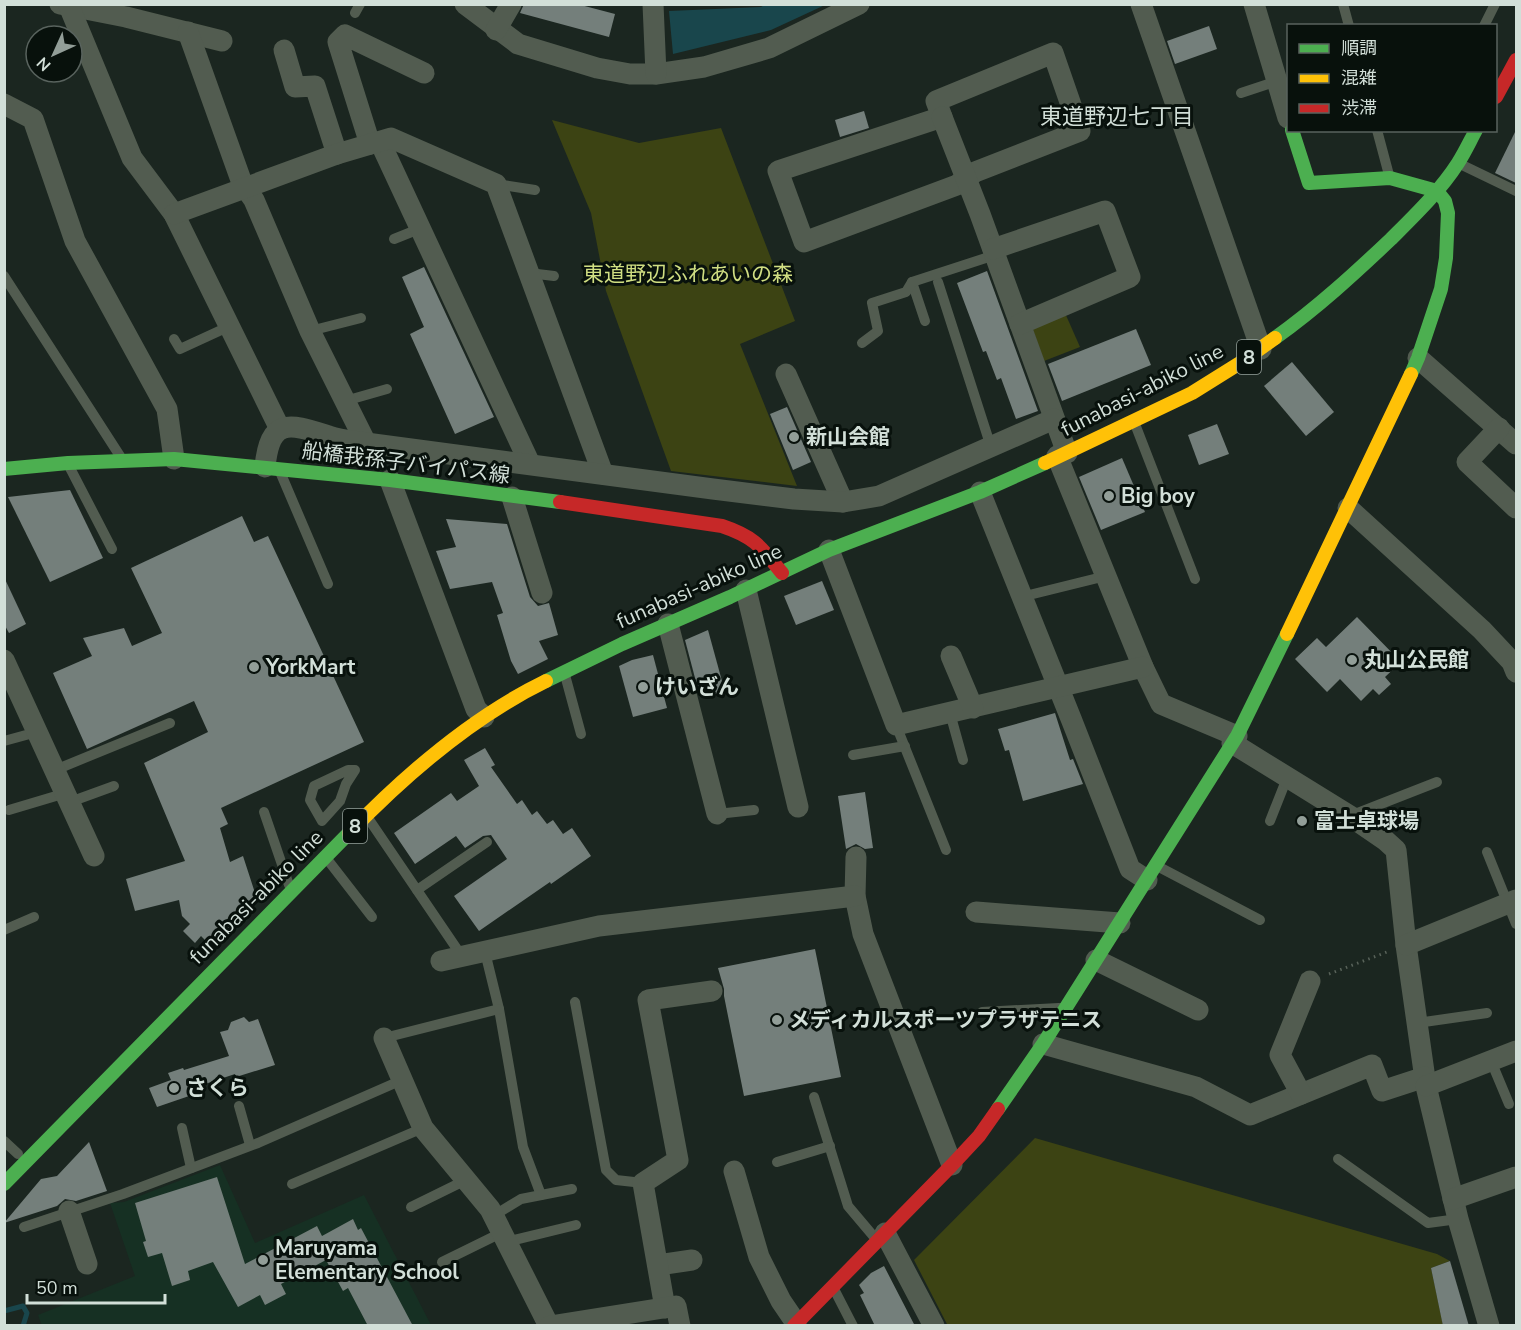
<svg xmlns="http://www.w3.org/2000/svg" width="1521" height="1330" font-family="'Nunito Sans','Noto Sans JP',sans-serif">
<style>
.built{fill:#163023}
.green{fill:#3c4313}
.water{fill:#19464c}
.lines{fill:none;stroke-linecap:round;stroke-linejoin:round}
.stream{stroke:#19464c;stroke-width:5}
.building{fill:#747f7b}
.path{stroke:#586259;stroke-width:3;stroke-dasharray:1.5 4.5;stroke-linecap:butt}
.lane{stroke:#525c50;stroke-width:10}
.street{stroke:#525c50;stroke-width:21}
.fast{stroke:#4caf50;stroke-width:14}
.slow{stroke:#ffc107;stroke-width:14}
.jam{stroke:#c62828;stroke-width:14}
.poi-dot{fill:#929e98;stroke:#08110c;stroke-width:2}
.labels{text-anchor:middle;dominant-baseline:central;stroke-width:6;stroke-linejoin:round;paint-order:stroke}
.shield{fill:#08110c;stroke:#95a19b;stroke-width:1.5}
.shield-label{font-size:20px;font-weight:bold;fill:#d2dfd8}
.park-label{font-size:21px;fill:#d0de82;stroke:#08110c}
.street-label{font-size:21px;fill:#d2dfd8;stroke:#08110c}
.poi-label{font-size:21px;font-weight:bold;fill:#d2dfd8;stroke:#08110c;text-anchor:start}
.neighbourhood-label{font-size:22px;fill:#d2dfd8;stroke:#08110c}
</style>
<rect width="100%" height="100%" fill="#1b2620"/>
<polygon class="built" points="220,1165 255,1243 364,1195 431,1325 42,1326 38,1315 135,1276 110,1203 124,1202"/>
<g class="green">
<polygon points="552,120 639,143 721,128 795,321 740,344 797,486 671,471 606,291 591,213"/>
<polygon points="1065,313 1080,347 1044,361 1033,330 1037,322"/>
<polygon points="1035,1138 1437,1254 1450,1261 1431,1268 1443,1325 948,1326 914,1260"/>
</g>
<polygon class="water" points="766,4 825,5 771,30 673,54 669,11 761,7"/>
<g class="lines">
<polyline class="stream" points="4,1311 23,1306 27,1313 23,1326"/>
</g>
<g class="building">
<polygon points="524,4 577,4 615,14 609,37 520,13"/>
<polygon points="1209,26 1217,49 1175,64 1167,41"/>
<polygon points="864,111 869,128 840,137 835,120"/>
<polygon points="1516,130 1516,183 1495,173"/>
<polygon points="424,267 494,417 455,434 410,334 424,327 402,277"/>
<polygon points="987,271 1038,411 1016,419 1001,378 997,380 986,351 983,352 957,283"/>
<polygon points="1136,329 1151,365 1062,401 1048,364"/>
<polygon points="1292,362 1334,412 1306,436 1264,386"/>
<polygon points="787,407 811,462 793,470 770,414"/>
<polygon points="1217,424 1229,454 1199,465 1188,435"/>
<polygon points="1122,458 1145,512 1101,530 1079,477"/>
<polygon points="70,490 103,558 50,582 8,497"/>
<polygon points="242,516 254,542 268,536 364,742 221,808 228,824 220,828 230,862 243,856 257,899 211,946 201,936 195,943 183,931 190,924 182,916 179,900 135,911 126,879 185,861 144,763 208,732 194,701 87,749 53,673 92,656 83,638 124,628 132,646 162,633 131,568"/>
<polygon points="446,519 507,524 530,597 538,606 549,603 558,635 539,641 548,659 518,674 511,661 497,615 503,613 492,582 450,589 436,551 456,547"/>
<polygon points="4,577 26,624 9,633 4,624"/>
<polygon points="822,581 834,610 796,625 784,596"/>
<polygon points="1357,617 1401,662 1385,677 1391,684 1379,695 1373,689 1361,701 1340,679 1327,692 1295,659 1317,638 1326,647"/>
<polygon points="708,630 725,692 700,697 685,640"/>
<polygon points="653,655 667,708 633,717 619,666 632,660"/>
<polygon points="1055,713 1070,760 1073,759 1083,784 1023,801 1009,750 1005,751 998,729"/>
<polygon points="485,748 495,765 491,767 517,804 522,800 532,815 537,811 547,824 553,820 563,834 572,828 591,856 551,884 550,882 479,931 454,896 507,859 491,835 483,836 465,848 456,836 415,864 394,833 451,793 457,801 479,786 464,760"/>
<polygon points="865,792 873,848 865,849 856,844 846,849 838,796"/>
<polygon points="815,949 841,1077 744,1096 724,996 724,989 718,968"/>
<polygon points="244,1017 249,1022 258,1019 275,1065 236,1077 235,1074 193,1088 195,1094 157,1107 149,1088 171,1080 168,1073 183,1068 184,1070 229,1056 220,1032 228,1030 231,1022"/>
<polygon points="89,1142 107,1191 76,1201 65,1199 57,1206 4,1223 41,1179 57,1176"/>
<polygon points="217,1177 245,1264 317,1226 322,1236 353,1219 358,1230 361,1228 413,1326 368,1326 348,1288 343,1291 326,1260 281,1284 286,1294 265,1305 260,1295 238,1307 213,1262 188,1271 190,1280 172,1286 162,1253 148,1257 143,1242 146,1241 135,1203"/>
<polygon points="1450,1261 1469,1326 1443,1326 1431,1268"/>
<polygon points="884,1266 915,1326 875,1326 860,1295 864,1293 859,1285 871,1273"/>
</g>
<g class="lines">
<polyline class="path" points="1329,974 1387,952"/>
<g class="lane">
<polyline points="1343,4 1349,26"/>
<polyline points="355,13 360,4"/>
<polyline points="1484,26 1495,4"/>
<polyline points="1241,93 1277,81"/>
<polyline points="1377,130 1389,175"/>
<polyline points="1460,164 1516,191"/>
<polyline points="496,184 535,190"/>
<polyline points="394,239 419,229"/>
<polyline points="529,273 554,276"/>
<polyline points="4,276 120,456"/>
<polyline points="912,282 925,321"/>
<polyline points="938,282 991,447"/>
<polyline points="310,331 361,318"/>
<polyline points="174,339 180,349 230,326"/>
<polyline points="862,343 878,331 872,303 906,292 912,282 995,255"/>
<polyline points="345,401 387,389"/>
<polyline points="1135,424 1195,579"/>
<polyline points="69,466 112,549"/>
<polyline points="281,474 328,584"/>
<polyline points="1021,597 1106,576"/>
<polyline points="565,675 581,734"/>
<polyline points="950,713 963,760"/>
<polyline points="896,725 946,850"/>
<polyline points="4,741 37,732"/>
<polyline points="853,755 905,746"/>
<polyline points="55,770 170,723"/>
<polygon points="348,770 355,770 346,784 340,801 322,821 310,800 314,786"/>
<polyline points="70,802 114,786"/>
<polyline points="9,810 66,793"/>
<polyline points="264,812 289,885"/>
<polyline points="717,814 754,810"/>
<polyline points="1350,816 1437,782"/>
<polyline points="368,818 459,952"/>
<polyline points="1270,821 1287,778"/>
<polyline points="1487,852 1516,924"/>
<polyline points="327,859 372,917"/>
<polyline points="1159,867 1260,920"/>
<polyline points="417,890 487,842"/>
<polyline points="4,930 34,917"/>
<polyline points="485,952 499,1009 523,1147 541,1195"/>
<polyline points="575,1002 606,1170 616,1180 643,1183"/>
<polyline points="982,1012 1059,1008"/>
<polyline points="1417,1023 1487,1013"/>
<polyline points="384,1038 499,1009"/>
<polyline points="1491,1061 1509,1104"/>
<polyline points="814,1097 848,1206 875,1238"/>
<polyline points="239,1106 250,1145"/>
<polyline points="182,1128 191,1168"/>
<polyline points="4,1141 18,1154"/>
<polyline points="1338,1159 1428,1223 1458,1219"/>
<polyline points="777,1162 830,1146"/>
<polyline points="292,1184 423,1128"/>
<polyline points="411,1207 466,1180"/>
<polyline points="493,1216 521,1199 572,1189"/>
<polyline points="24,1227 123,1194 258,1143 402,1080"/>
<polyline points="506,1242 576,1225"/>
<polyline points="442,1262 501,1233"/>
<polyline points="834,1289 853,1326"/>
</g>
<g class="street">
<polyline points="60,4 126,17 222,41"/>
<polyline points="465,4 518,44 597,68 630,74 656,74 704,67 769,48 859,4"/>
<polyline points="653,4 656,74"/>
<polyline points="1141,4 1261,349"/>
<polyline points="1254,4 1288,118"/>
<polyline points="69,6 132,158 174,214 280,429"/>
<polyline points="496,30 511,4"/>
<polyline points="188,32 242,183 254,200 310,331 366,443"/>
<polyline points="284,50 295,87 315,86 337,154"/>
<polygon points="1053,53 1080,131 975,172 957,185 804,242 778,171 942,117 936,101"/>
<polyline points="4,104 33,119 75,241 167,409 174,459"/>
<polyline points="942,117 980,214 1067,453"/>
<polyline points="380,142 530,464"/>
<polyline points="370,144 338,42 345,35 424,73"/>
<polyline points="174,214 337,154 391,138 496,184 603,474"/>
<polyline points="993,249 1105,211 1130,277 1020,324"/>
<polyline points="1418,358 1516,444"/>
<polyline points="786,374 843,502"/>
<polyline points="1499,428 1467,462 1516,508"/>
<polyline points="1057,456 1143,667 1161,704 1237,736"/>
<path d="M265 467C270 416 290 424 329 436 340 440 354 441 366 443L713 489 794 499 843 502 879 496 1054 419"/>
<polyline points="390,480 476,709 484,717"/>
<path d="M980 492C1031 617 1081 743 1130 869L1147 880"/>
<polyline points="512,497 542,593"/>
<polyline points="1348,508 1482,630 1512,662 1516,672"/>
<polyline points="829,550 896,725 1143,667"/>
<polyline points="746,590 798,807"/>
<polyline points="668,624 717,814"/>
<polyline points="951,656 973,708"/>
<polyline points="4,660 94,856"/>
<polyline points="1232,743 1350,816 1385,840 1396,850 1406,945 1426,1086 1458,1219 1489,1326"/>
<polyline points="856,857 855,896 863,934 952,1165"/>
<polyline points="976,912 1120,923"/>
<polyline points="1406,945 1516,900"/>
<polyline points="1096,960 1198,1010"/>
<polyline points="441,961 599,926 855,896"/>
<polyline points="384,1038 423,1128 490,1209 549,1326"/>
<polyline points="1043,1044 1196,1087 1250,1115 1372,1065 1382,1091 1425,1077"/>
<polyline points="1426,1086 1516,1051"/>
<polyline points="1301,1094 1280,1055 1310,981"/>
<polyline points="734,1171 759,1257 781,1301 796,1323"/>
<polyline points="1453,1199 1516,1177"/>
<polyline points="69,1211 87,1264"/>
<polyline points="885,1233 934,1326"/>
<polyline points="658,1265 692,1260"/>
<polyline points="665,1308 643,1183 678,1160 648,1000 712,991"/>
<polyline points="550,1326 676,1306 680,1326"/>
</g>
<g class="fast">
<polyline points="1292,130 1309,183 1390,178 1437,191 1445,201 1448,213 1446,258 1441,289 1418,358 1411,374"/>
<path d="M1275 338C1317 308 1354 274 1391 239 1415 215 1440 191 1458 163 1465 152 1470 141 1476 130"/>
<polyline points="4,469 68,463 174,459 390,480 560,502"/>
<polyline points="546,681 622,644 730,597 829,550 980,492 1045,463"/>
<polyline points="998,1109 1043,1044 1237,736 1287,634"/>
<polyline points="4,1184 349,833"/>
</g>
<g class="slow">
<polyline points="1045,463 1192,393 1240,363 1275,338"/>
<polyline points="1287,634 1411,374"/>
<path d="M349 833C406 774 472 717 546 681"/>
</g>
<g class="jam">
<polyline points="1496,97 1516,60"/>
<path d="M560 502 722 526C755 537 761 547 782 573"/>
<polyline points="794,1326 952,1165 979,1136 998,1109"/>
</g>
</g>
<g class="poi-dot">
<circle cx="794" cy="437" r="6"/>
<circle cx="1109" cy="496" r="6"/>
<circle cx="1352" cy="660" r="6"/>
<circle cx="254" cy="667" r="6"/>
<circle cx="643" cy="687" r="6"/>
<circle cx="1302" cy="821" r="6"/>
<circle cx="777" cy="1020" r="6"/>
<circle cx="174" cy="1088" r="6"/>
<circle cx="263" cy="1260" r="6"/>
</g>
<g class="labels">
<g class="shield">
<rect x="1237" y="340" width="24" height="34" rx="4.5"/>
<rect x="343" y="809" width="24" height="34" rx="4.5"/>
</g>
<g class="shield-label">
<text x="1249" y="357">8</text>
<text x="355" y="826">8</text>
</g>
<g class="park-label">
<text x="688" y="274">東道野辺ふれあいの森</text>
</g>
<g class="street-label">
<text transform="translate(1142 390) rotate(-27)">funabasi-abiko line</text>
<text transform="translate(406 463) rotate(7)">船橋我孫子バイパス線</text>
<text transform="translate(699 586) rotate(-24)">funabasi-abiko line</text>
<text transform="translate(256 897) rotate(-45)">funabasi-abiko line</text>
</g>
<g class="poi-label">
<text x="806" y="437">新山会館</text>
<text x="1121" y="496">Big boy</text>
<text x="1364" y="660">丸山公民館</text>
<text x="266" y="667">YorkMart</text>
<text x="655" y="687">けいざん</text>
<text x="1314" y="821">富士卓球場</text>
<text x="789" y="1020">メディカルスポーツプラザテニス</text>
<text x="186" y="1088">さくら</text>
<text x="275" y="1248">Maruyama<tspan x="275" dy="24">Elementary School</tspan></text>
</g>
<g class="neighbourhood-label">
<text x="1117" y="117">東道野辺七丁目</text>
</g>
</g>
<rect width="1521" height="1330" fill="none" stroke="#d2dfd8" stroke-width="12"/>
<rect x="1287" y="24" width="210" height="108" fill="#08110c" stroke="#59635e" stroke-width="1.5"/>
<rect x="1299" y="44" width="30" height="9" fill="#4caf50" stroke="#59635e" stroke-width="1.5"/>
<text x="1341" y="54" font-size="18" fill="#d2dfd8">順調</text>
<rect x="1299" y="74" width="30" height="9" fill="#ffc107" stroke="#59635e" stroke-width="1.5"/>
<text x="1341" y="84" font-size="18" fill="#d2dfd8">混雑</text>
<rect x="1299" y="104" width="30" height="9" fill="#c62828" stroke="#59635e" stroke-width="1.5"/>
<text x="1341" y="114" font-size="18" fill="#d2dfd8">渋滞</text>
<g transform="translate(54 54) rotate(225)"><circle r="28" fill="#08110c" stroke="#59635e" stroke-width="1.5"/>
<path d="M0-4.5L10 22L0 15L-10 22Z" fill="#929e98"/>
<text y="-9" font-size="16" font-weight="bold" text-anchor="middle" fill="#d2dfd8">N</text>
</g>
<path d="M27 1294v9h138v-9" fill="none" stroke="#d2dfd8" stroke-width="3"/>
<text x="36" y="1294" font-size="18" fill="#d2dfd8" stroke="#08110c" stroke-width="4.5" paint-order="stroke">50 m</text>
</svg>
